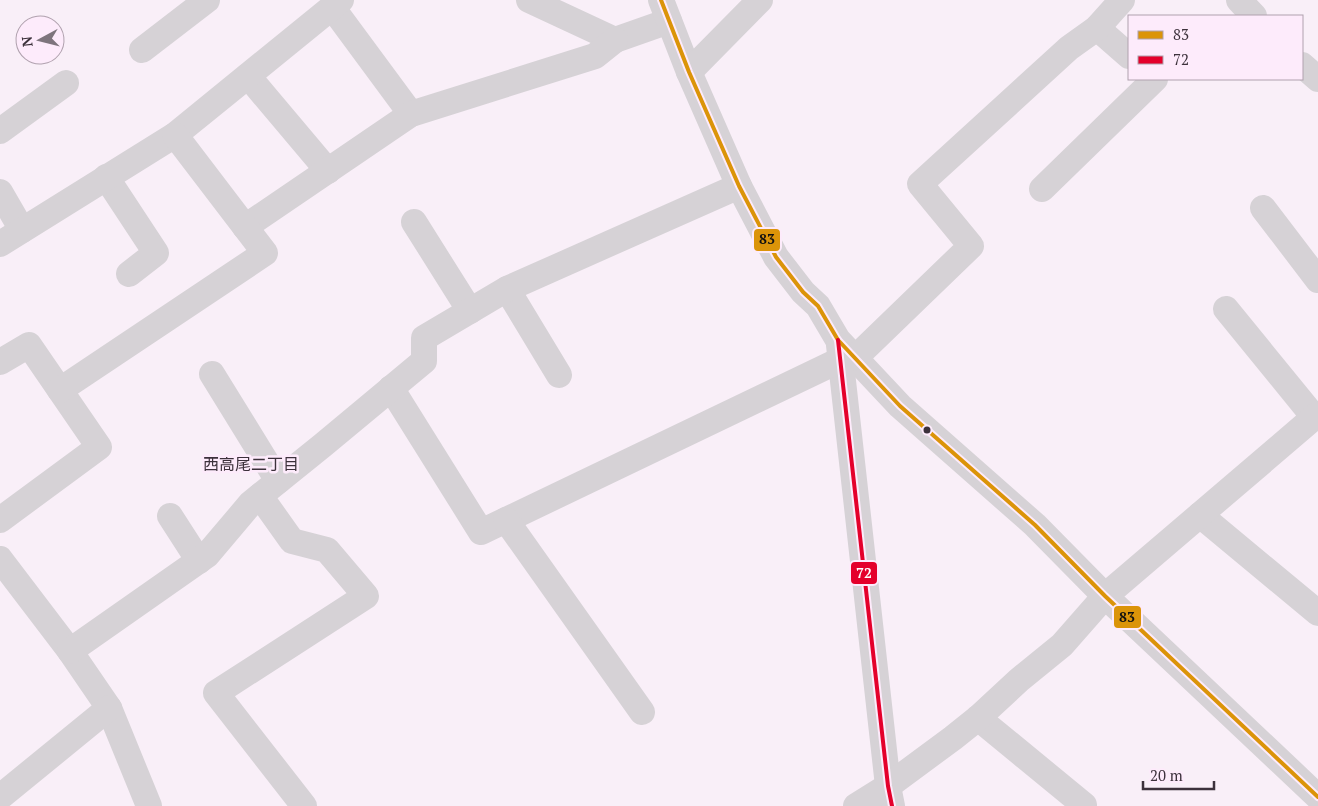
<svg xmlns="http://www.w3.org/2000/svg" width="1318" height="806" font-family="'PT Serif','Noto Sans JP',serif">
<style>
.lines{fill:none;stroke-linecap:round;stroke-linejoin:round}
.street{stroke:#d6d2d6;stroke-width:26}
.bus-1-casing{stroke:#fdebfb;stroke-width:8}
.bus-2-casing{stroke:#fdebfb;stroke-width:8}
.bus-1{stroke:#db9409;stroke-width:4}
.bus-2{stroke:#e4002b;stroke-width:4}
.bus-dot{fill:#3c313b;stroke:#fdebfb;stroke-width:2}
.labels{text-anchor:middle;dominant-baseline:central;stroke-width:5;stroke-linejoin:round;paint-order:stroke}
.neighbourhood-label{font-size:16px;fill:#3c313b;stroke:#fdebfb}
.line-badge{stroke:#fdebfb;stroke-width:2}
.badge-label{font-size:14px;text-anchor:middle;font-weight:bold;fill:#fff}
.pale-badge-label{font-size:14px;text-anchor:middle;font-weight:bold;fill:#111}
</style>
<rect width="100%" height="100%" fill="#f9eff8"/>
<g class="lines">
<g class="street">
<polyline points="529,0 615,40 669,21"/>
<polyline points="661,0 689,72 739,186 776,257 803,292 818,306 838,340 900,406 1035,525 1105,596 1318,797"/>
<polyline points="1239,0 1254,16"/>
<polyline points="332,7 411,114"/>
<polyline points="1097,28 1129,56"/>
<polyline points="142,50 207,0"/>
<polyline points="1302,65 1318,79"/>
<polyline points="689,72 760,0"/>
<polyline points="248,76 328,171"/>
<polyline points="0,131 66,83"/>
<polyline points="106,177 156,253 129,274"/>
<polyline points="1042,189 1155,79"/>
<polyline points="0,192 22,230"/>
<polyline points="1263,208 1318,280"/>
<polyline points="414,222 470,311"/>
<polyline points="245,227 411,114 595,56 615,40"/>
<polyline points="0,244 175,135 341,0"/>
<polyline points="507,289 559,375"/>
<polyline points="1226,309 1314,417"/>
<polyline points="839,345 888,786 892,806"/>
<polyline points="855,358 971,246 920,184 1069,48 1097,28 1122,0"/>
<polyline points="0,362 29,345 99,447 0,520"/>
<polyline points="212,374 278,481"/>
<polyline points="391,388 481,532 840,360"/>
<polyline points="60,390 265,253 175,135"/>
<polyline points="260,496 292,541 327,550 366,596 216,693 304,806"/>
<polyline points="1200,515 1318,613"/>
<polyline points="170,516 199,561"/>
<polyline points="506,520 642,712"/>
<polyline points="0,559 70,651 109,708 149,806"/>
<polyline points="70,651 207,555 251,503 323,445 424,361 424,338 507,289 739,186"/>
<polyline points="978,718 1084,805"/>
<polyline points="0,797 109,708"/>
<polyline points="856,806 888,786 953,738 978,718 1019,680 1062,645 1105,596 1318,414"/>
</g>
<g class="bus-1-casing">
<polyline id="bus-1" points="661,0 689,72 739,186 776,257 803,292 818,306 838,340 900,406 1035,525 1105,596 1318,797"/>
</g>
<g class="bus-2-casing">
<polyline id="bus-2" points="838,340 888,786 892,806"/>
</g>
<use href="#bus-1" class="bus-1"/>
<use href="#bus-2" class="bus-2"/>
</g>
<circle class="bus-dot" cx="927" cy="430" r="4.5"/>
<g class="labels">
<g class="neighbourhood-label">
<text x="251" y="464">西高尾二丁目</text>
</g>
</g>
<g class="line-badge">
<rect x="753" y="228" width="28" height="24" rx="5" fill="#db9409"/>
<rect x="850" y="561" width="28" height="24" rx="5" fill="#e4002b"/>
<rect x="1113" y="605" width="29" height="24" rx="5" fill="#db9409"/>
</g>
<g class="badge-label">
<text x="864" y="578">72</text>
</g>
<g class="pale-badge-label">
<text x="767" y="244">83</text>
<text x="1127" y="622">83</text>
</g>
<rect x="1128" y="15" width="175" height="65" fill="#fdebfb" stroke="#b0a1ae"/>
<rect x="1138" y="31" width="25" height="8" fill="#db9409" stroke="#b0a1ae"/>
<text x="1173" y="40" font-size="15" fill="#3c313b">83</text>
<rect x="1138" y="56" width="25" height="8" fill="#e4002b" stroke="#b0a1ae"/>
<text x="1173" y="65" font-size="15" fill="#3c313b">72</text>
<g transform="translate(40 40) rotate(263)"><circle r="24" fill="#fdebfb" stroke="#b0a1ae"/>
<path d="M0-4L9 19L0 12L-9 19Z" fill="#7e747d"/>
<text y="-8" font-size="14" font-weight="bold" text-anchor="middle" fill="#3c313b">N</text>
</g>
<path d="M1143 781v8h71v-8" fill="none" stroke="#3c313b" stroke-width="2.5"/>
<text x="1150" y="781" font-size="15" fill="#3c313b" stroke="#fdebfb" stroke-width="4" paint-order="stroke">20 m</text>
</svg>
